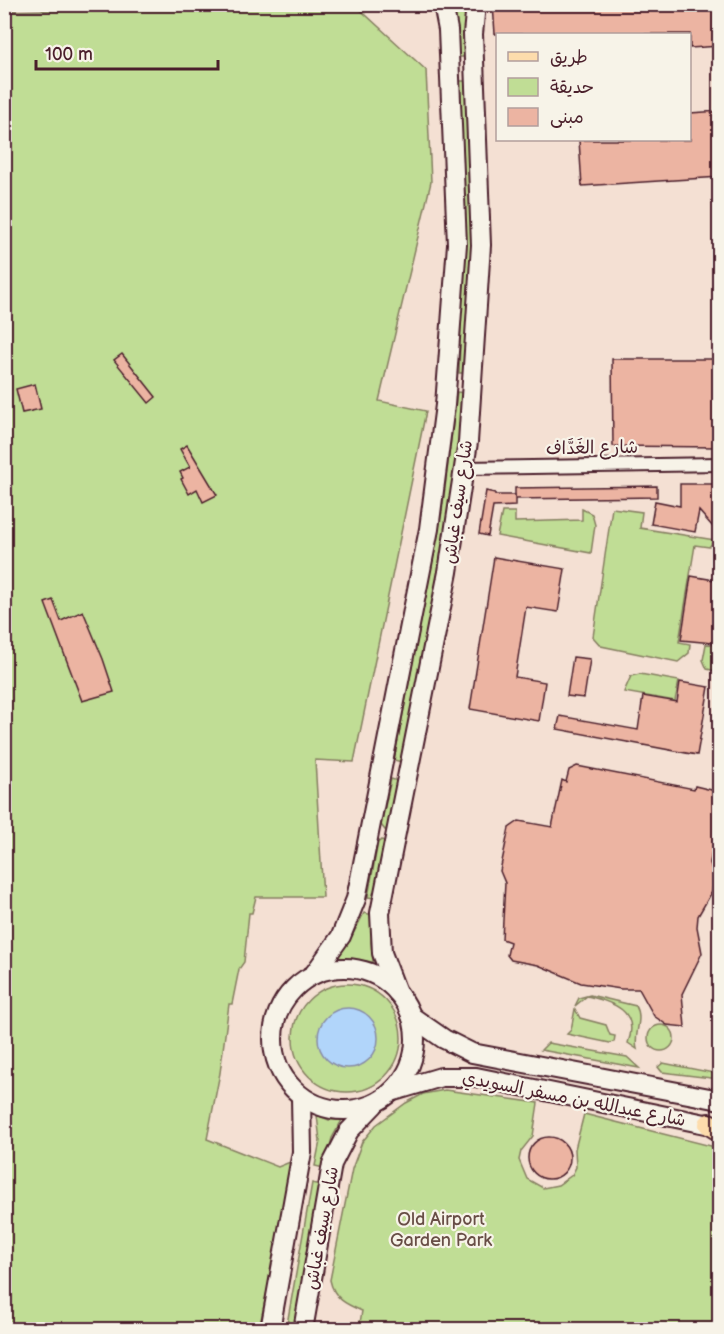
<svg xmlns="http://www.w3.org/2000/svg" width="724" height="1334" font-family="'Balsamiq Sans','Playpen Sans Arabic',sans-serif">
<style>
.green{fill:#c0dd95;stroke:#857e60;stroke-width:1.5}
.water{fill:#b1d5fa;stroke:#888ca7;stroke-width:1.5}
.building{fill:#ecb4a2;stroke:#4a1f2b;stroke-width:1.5}
.lines{fill:none;stroke-linecap:round;stroke-linejoin:round}
.street-casing{stroke:#4a1f2b;stroke-width:16}
.secondary-casing{stroke:#4a1f2b;stroke-width:22}
.primary-casing{stroke:#4a1f2b;stroke-width:24}
.street{stroke:#f7f3e8;stroke-width:12}
.secondary{stroke:#f7f3e8;stroke-width:18}
.primary{stroke:#fddcac;stroke-width:20}
.labels{text-anchor:middle;dominant-baseline:central;stroke-width:4.5;stroke-linejoin:round;paint-order:stroke}
.street-label{font-size:18px;fill:#4a1f2b;stroke:#f7f3e8}
.park-label{font-size:18px;fill:#684e46;stroke:#f7f3e8}
</style>
<rect width="100%" height="100%" fill="#f4e0d3"/>
<filter id="ink" filterUnits="userSpaceOnUse"><feTurbulence type="fractalNoise" baseFrequency=".0167" numOctaves="2"/><feDisplacementMap in="SourceGraphic" scale="12" xChannelSelector="R" yChannelSelector="G"/><feConvolveMatrix kernelMatrix="1 2 1 2 8 2 1 2 1" color-interpolation-filters="sRGB"/></filter>
<g filter="url(#ink)">
<g class="green">
<polygon points="268,5 355,5 426,70 431,182 379,401 426,411 354,762 315,760 323,897 256,897 252,913 249,913 244,962 239,969 232,1004 229,1004 220,1073 207,1139 278,1167 295,1160 259,1329 5,1329 4,11"/>
<polygon points="454,5 467,5 468,57 458,57"/>
<polygon points="460,81 468,81 473,226 467,373 459,373 465,220"/>
<polygon points="457,392 465,393 447,526 402,762 394,760 442,512"/>
<polygon points="612,508 642,512 640,528 715,540 709,547 695,545 679,642 690,644 689,653 678,662 601,646 593,637"/>
<polygon points="582,509 592,514 595,525 591,553 497,536 502,512 515,512 515,522 582,520"/>
<polygon points="719,619 717,671 707,669 703,660 706,644 715,645"/>
<polygon points="640,674 679,681 675,701 624,692 631,676"/>
<polygon points="391,779 398,781 389,828 385,830 381,825"/>
<polygon points="382,840 386,843 375,898 368,897 378,842"/>
<polygon points="364,913 374,915 371,942 373,962 335,957 352,936"/>
<circle cx="347" cy="1038" r="54"/>
<path d="M590 995 636 1006C644 1019 633 1035 637 1049L628 1043C640 1011 613 1002 587 996L575 1006 579 998Z"/>
<polygon points="575,1009 580,1018 606,1025 610,1035 615,1036 614,1042 610,1043 567,1034 571,1030"/>
<circle cx="661" cy="1038" r="13"/>
<polygon points="548,1043 627,1057 639,1068 541,1050"/>
<polygon points="663,1063 719,1074 719,1079 662,1072 658,1067"/>
<path d="M445 1090 538 1103 533 1136 521 1151 519 1160 527 1179 543 1188 558 1185 572 1175 576 1167 575 1149 584 1114 719 1148V1329H359L362 1311C346 1304 334 1299 330 1280L352 1169 362 1142 376 1125 406 1103 423 1094Z"/>
<polygon points="317,1115 329,1120 342,1120 332,1138 324,1168 315,1166 320,1141"/>
<polygon points="312,1183 320,1185 294,1329 286,1330"/>
</g>
<circle class="water" cx="348" cy="1038" r="30"/>
<g class="building">
<polygon points="493,4 720,4 720,46 690,48 690,34 495,34"/>
<polygon points="720,111 720,177 582,186 579,140 690,140 690,113"/>
<polygon points="122,354 156,397 149,403 114,360"/>
<polygon points="612,359 720,359 720,447 613,446"/>
<polygon points="35,384 41,409 22,413 16,389"/>
<polygon points="187,445 217,495 203,502 197,489 189,494 181,479 183,478 180,472 190,467 180,449"/>
<polygon points="680,484 720,484 720,535 699,511 695,532 651,524 655,501 680,506"/>
<polygon points="657,486 657,497 515,499 515,488"/>
<polygon points="486,491 495,493 495,495 515,495 515,506 493,507 488,536 479,534"/>
<polygon points="494,557 565,569 558,612 526,607 515,677 545,682 539,721 470,709"/>
<polygon points="691,576 720,581 720,611 713,643 681,640"/>
<polygon points="53,600 61,621 83,611 103,659 114,692 82,701 45,603"/>
<polygon points="573,657 590,659 584,698 567,696"/>
<polygon points="680,682 709,687 697,755 557,729 560,716 638,730 643,696 677,702"/>
<polygon points="577,766 694,789 695,786 720,792 720,839 712,850 710,863 714,877 712,892 698,916 697,927 702,953 682,994 685,1027 667,1025 654,1016 639,989 621,989 581,983 538,965 511,960 507,955 510,942 502,939 505,883 500,871 509,828 519,821 552,827 562,780 566,782 569,770"/>
<circle cx="549" cy="1158" r="21"/>
</g>
<g class="lines">
<g class="street-casing">
<polyline id="street" points="465,468 720,464"/>
</g>
<g class="secondary-casing">
<g id="secondary">
<circle cx="344" cy="1039" r="71"/>
<polyline points="314,974 341,936 356,899 429,529 445,405 457,244 448,30 443,4"/>
<polyline points="397,992 382,953 380,913 448,572 468,442 481,245 473,34 476,4"/>
<polyline points="411,1016 444,1039 472,1053 720,1100"/>
<polyline points="394,1091 441,1077 476,1077 720,1127"/>
<polyline points="270,1330 302,1152 301,1097"/>
<polyline points="303,1330 332,1164 349,1131 374,1105"/>
</g>
</g>
<g class="primary-casing">
<polyline id="primary" points="709,1124 720,1131"/>
</g>
<use href="#street" class="street"/>
<use href="#secondary" class="secondary"/>
<use href="#primary" class="primary"/>
</g>
</g>
<g class="labels">
<g class="street-label">
<text transform="translate(592 448) rotate(-1)">شارع الغَدَّاف</text>
<text transform="translate(458 502) rotate(-82)">شارع سيف غباش</text>
<text transform="translate(574 1099) rotate(11)">شارع عبدالله بن مسفر السويدي</text>
<text transform="translate(322 1228) rotate(-80)">شارع سيف غباش</text>
</g>
<g class="park-label">
<text x="441" y="1219">Old Airport<tspan x="441" dy="21">Garden Park</tspan></text>
</g>
</g>
<rect width="724" height="1334" fill="none" stroke="#f7f3e8" stroke-width="24"/>
<rect x="12" y="12" width="700" height="1310" fill="none" stroke="#4a1f2b" stroke-width="2" filter="url(#ink)"/>
<rect x="496" y="33" width="195" height="108" fill="#f7f3e8" stroke="#b29e9c" stroke-width="1.5"/>
<rect x="508" y="52" width="30" height="9" fill="#fddcac" stroke="#b29e9c" stroke-width="1.5"/>
<text x="550" y="63" font-size="18" fill="#4a1f2b">طريق</text>
<rect x="508" y="78" width="30" height="18" fill="#c0dd95" stroke="#b29e9c" stroke-width="1.5"/>
<text x="550" y="93" font-size="18" fill="#4a1f2b">حديقة</text>
<rect x="508" y="108" width="30" height="18" fill="#ecb4a2" stroke="#b29e9c" stroke-width="1.5"/>
<text x="550" y="123" font-size="18" fill="#4a1f2b">مبنى</text>
<path d="M36 60v9h182v-9" fill="none" stroke="#4a1f2b" stroke-width="3"/>
<text x="45" y="60" font-size="18" fill="#4a1f2b" stroke="#f7f3e8" stroke-width="4.5" paint-order="stroke">100 m</text>
</svg>
